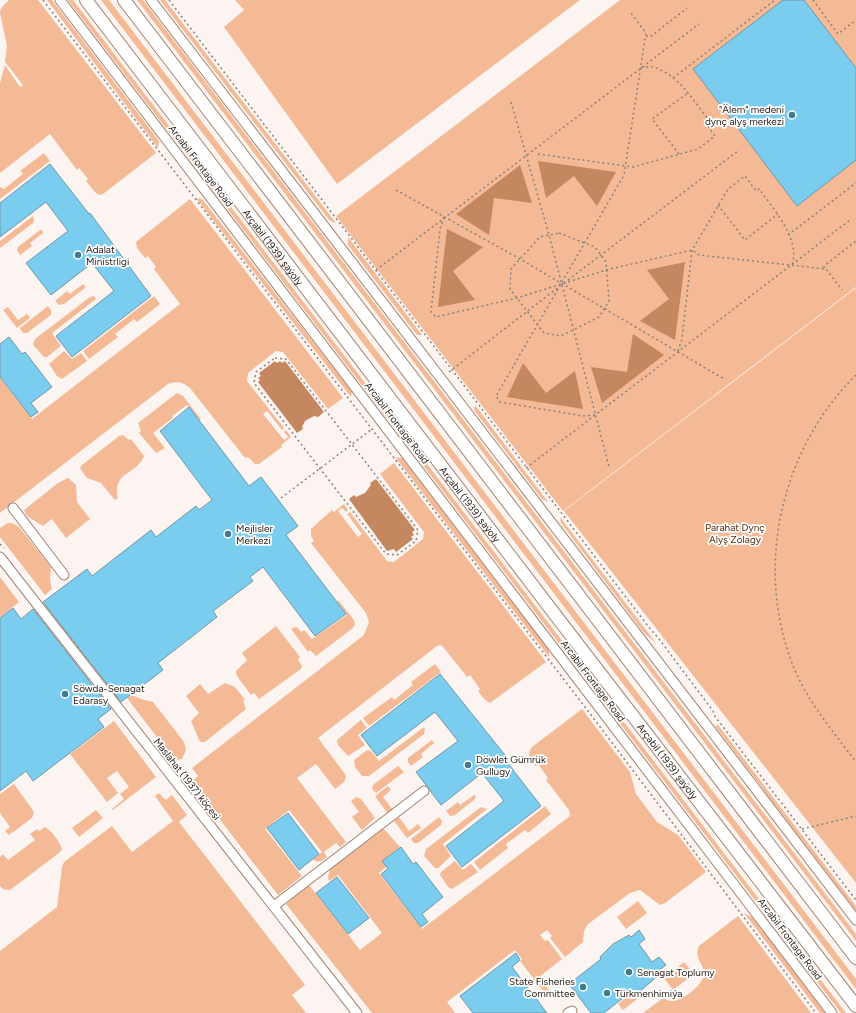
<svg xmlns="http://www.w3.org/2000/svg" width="856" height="1013" font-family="Figtree,sans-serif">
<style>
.green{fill:#f4ba96}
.water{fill:#c58760}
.building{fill:#7acdee;stroke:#7097a8}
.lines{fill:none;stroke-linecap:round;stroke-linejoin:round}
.minor-casing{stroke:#a3826e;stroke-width:11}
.major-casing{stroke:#a3826e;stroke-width:14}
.path{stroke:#8b817b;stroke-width:1.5;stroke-dasharray:2 3;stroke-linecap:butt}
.minor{stroke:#fff;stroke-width:9}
.major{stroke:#fff;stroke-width:12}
.poi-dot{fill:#3e7a92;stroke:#fff;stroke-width:1.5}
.labels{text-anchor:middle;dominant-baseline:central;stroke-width:3.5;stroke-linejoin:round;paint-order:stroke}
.poi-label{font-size:10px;fill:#281c14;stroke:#fff;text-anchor:start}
.street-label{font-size:10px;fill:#281c14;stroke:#fff}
.park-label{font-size:10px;fill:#552b0d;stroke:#fff}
</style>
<rect width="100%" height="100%" fill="#fcf4f0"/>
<g class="green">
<polygon points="9,0 38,0 156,153 103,194 99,195 94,191 86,181 88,179 79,168 77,170 50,134 0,173 0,83 5,65 20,87 23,85 5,62 7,46 0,13 1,8"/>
<polygon points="47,0 52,0 159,141 158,148"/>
<polygon points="68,0 73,0 846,1013 841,1013"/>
<polygon points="101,0 109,0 856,979 856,989"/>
<polygon points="137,0 143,0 856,934 856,941"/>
<polygon points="160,0 165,0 336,223 330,221"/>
<polygon points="235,0 580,0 337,184 224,27 244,10"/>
<polygon points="620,0 856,0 856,287 563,511 336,216"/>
<polygon points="44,153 50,161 0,199 0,187 4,189 23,174 20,171"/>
<polygon points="196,198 202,199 352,392 351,397"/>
<path d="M190 199 343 398 328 409 283 352 276 351 248 373 247 381 284 428 282 430 267 411 263 414 284 440 288 437 284 432 286 430 291 437 281 445 282 447 259 464H255L248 457 245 458 190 388C183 382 177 381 168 384L0 513V378L32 419 180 304 154 269 156 267 148 256 145 258 137 248 136 242Z"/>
<polygon points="33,216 34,220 33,223 0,248 0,241"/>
<polygon points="40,230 42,230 43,233 30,243 32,246 20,255 17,250 18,247"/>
<polygon points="348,237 422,335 417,335 348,245"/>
<polygon points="83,284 85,286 85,288 64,304 59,305 55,301 67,291 70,294"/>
<polygon points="856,288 856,883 564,511"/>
<polygon points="94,296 96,299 52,333 61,346 47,357 44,357 33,345 35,339 90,297"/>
<polygon points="154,296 160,304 137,322 134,319 115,334 118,337 89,359 83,351"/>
<polygon points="48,306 51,310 51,315 27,333 23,333 20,328"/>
<polygon points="8,307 18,320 27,314 30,318 17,328 3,310"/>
<polygon points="64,351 72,359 81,353 87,361 62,379 57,376 49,364"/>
<polygon points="177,393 183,396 201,419 199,420 187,405 172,416 173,418 153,433 165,448 156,453 139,433 141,431 138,423"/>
<polygon points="475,405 548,502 542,499 474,410"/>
<path d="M123 435 129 440 131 439 144 456C137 475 112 471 118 498L115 500 101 483 87 478 80 468 82 465 119 436Z"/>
<polygon points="395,457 402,458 549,650 549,657"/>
<path d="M394 463 546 662 490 703 485 700 478 691 480 689 470 675 467 677 444 648 441 645 437 646 318 738 345 774 346 778 344 782 335 789 316 764 297 778 346 842 340 847 336 843 324 852 327 857C322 861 318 864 313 859L322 852 289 810 265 829 302 876 278 895 191 782 198 776 192 768 364 635 369 622 366 613 311 543 314 541 311 536V529L332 510 334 512 344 504 348 510 346 512 342 508 338 511 358 537 362 534 347 514 350 512 387 561 394 562 423 539 424 532 380 474Z"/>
<polygon points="68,478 76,485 77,502 90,519 66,538 52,519 43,526 27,516 24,510 58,483"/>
<polygon points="560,517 656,643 644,633 561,523"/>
<polygon points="8,523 12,523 19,527 51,567 50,580 52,589 45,595 0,537 0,528"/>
<polygon points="0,577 19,602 0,617"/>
<polygon points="338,600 354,620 355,625 353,628 316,656 310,650 308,652 292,630 292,628 297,627 301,632 304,630 312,639 347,615 337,601"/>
<polygon points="276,626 300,657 298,659 302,666 301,669 259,699 254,693 251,695 237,676 236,671 247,660 242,653"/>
<polygon points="435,664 441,672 369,726 363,718 392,697 394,700 413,685 411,682"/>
<polygon points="225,683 235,687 245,700 243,701 246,709 205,742 200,742 191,721 199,713 186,696 200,684 208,694"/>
<polygon points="132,695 141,699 153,702 184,742 186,750 182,759 176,760 173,758 127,698"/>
<polygon points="582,709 630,772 636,794 657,822 678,835 706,872 665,903 660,905 640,890 630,893 588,924 584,931 583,942 565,957 550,938 552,936 547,930 540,935 545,941 548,940 562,959 539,977 552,994 548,997 520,961 522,959 515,950 447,1002 455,1013 372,1013 286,904 309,885 360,950 382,933 338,875 329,881 328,877 330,869 380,830 384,829 400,847 382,861 386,867 379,873 422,929 570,816 569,810 546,780 548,778 538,764 535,766 530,759 529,752 532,747"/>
<polygon points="361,720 367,728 358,735 365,745 348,756 338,745 337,740"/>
<polygon points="114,721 156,777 113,810 112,809 124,799 120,794 129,787 117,771 107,778 118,793 107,802 70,754"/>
<polygon points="718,725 856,906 856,911 715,726"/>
<polygon points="424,727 425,730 424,734 369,776 362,776 355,767 354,760 367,750 371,751 379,761"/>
<polygon points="432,740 434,743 421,754 423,757 411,766 408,762 408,758"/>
<polygon points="398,766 404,772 376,793 372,789 373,785"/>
<polygon points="14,784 32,809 34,813 32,818 9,835 5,831 10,827 0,813 0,794"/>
<polygon points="388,786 391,790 383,797 393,810 388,814 375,796"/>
<polygon points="159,793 166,800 172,795 187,815 179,822 305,985 292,995 306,1013 0,1013 0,951 57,907 62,867 64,862 112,826 132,852 173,821 155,796"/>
<polygon points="474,795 476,796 475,799 455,815 450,816 446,811 458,802 460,805"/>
<polygon points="356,797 361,799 375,818 362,830 352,817 359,812 351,801"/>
<polygon points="545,806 551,814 528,833 525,830 506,844 508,848 480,870 474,862"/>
<polygon points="481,807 487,809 443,844 451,856 438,868 435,868 424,856 426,849"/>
<polygon points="96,810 103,818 79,837 72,828"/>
<polygon points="399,817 409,831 418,824 421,828 407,838 394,821"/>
<polygon points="439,817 442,821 441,825 418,843 414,843 411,839"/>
<path d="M45 827C52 831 60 842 62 849L59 853 10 890 3 889 0 886V857L3 854 8 860 35 840 30 834 37 829 39 831Z"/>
<polygon points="455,861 463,870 471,864 478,872 452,889 448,887 440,875 441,872"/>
<polygon points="638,901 647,913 626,929 617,917"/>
<polygon points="744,913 753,918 825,1013 820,1013"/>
<path d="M738 916 811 1013H643L663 998C665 999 669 1001 672 1001 682 1001 702 986 703 976 706 964 693 960 699 946Z"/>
<polygon points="684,962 694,974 673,990 664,978"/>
<polygon points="643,991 645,993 623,1010 618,1004 628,996 630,998"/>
</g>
<g class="water">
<polygon points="538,161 616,172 597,206 574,176 546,198"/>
<polygon points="520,165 532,203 494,198 489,235 456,214"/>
<polygon points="447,229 483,247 453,271 475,300 438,307"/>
<polygon points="685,262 675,340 640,321 669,299 647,270"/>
<polygon points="633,334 664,355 602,403 591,367 627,372"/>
<polygon points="275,361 277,363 280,361 282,363 285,361 324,412 318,417 314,416 305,421 302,427 303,429 297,433 258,382 260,380 258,378 261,376 259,373"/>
<polygon points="523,363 546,393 575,371 583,409 507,397"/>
<polygon points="376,479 415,530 412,532 414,535 411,537 413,539 396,552 394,549 387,551 349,499 354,495 356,497 365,493 371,485 370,483"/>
</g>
<g class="building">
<polygon points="783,0 804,0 856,68 856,160 797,206 693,69"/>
<polygon points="50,164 89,214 90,213 151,296 72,357 56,336 114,291 92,263 51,295 26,263 68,231 46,202 0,237 0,203"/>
<polygon points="9,337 22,354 25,352 52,387 31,403 38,412 31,417 0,377 0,344"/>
<polygon points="189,407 249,486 261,477 298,526 286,535 346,614 315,636 263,567 250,577 253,581 213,611 217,617 158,663 163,670 121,702 43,602 87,569 92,576 151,530 156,537 196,506 199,510 212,500 160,431"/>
<polygon points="13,608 21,619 33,609 111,709 98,719 104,727 33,781 26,771 0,791 0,618"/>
<polygon points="440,674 505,755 503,757 541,806 462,867 446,846 504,801 482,773 441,805 416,772 458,741 435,712 377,756 361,735"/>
<polygon points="288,813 319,854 299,870 267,828"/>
<polygon points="401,847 413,864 416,862 443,897 422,914 428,922 421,927 381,874 388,869 382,861"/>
<polygon points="337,877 369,918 348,934 316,893"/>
<polygon points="639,930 645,939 639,944 652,962 659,957 666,965 658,971 659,973 653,980 639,992 630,996 628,994 604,1013 591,1013 569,984 601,959 600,957 613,944 629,935 631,937"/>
<polygon points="516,953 520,960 512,967 547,1013 473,1013 460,996"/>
</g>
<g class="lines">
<g class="minor-casing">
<g id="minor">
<polyline points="60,0 832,1013"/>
<polyline points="151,0 856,920"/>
<polyline points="13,508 64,575"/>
<polyline points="0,557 357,1013"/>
<polyline points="274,906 424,791"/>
<polyline points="568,1013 572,1011"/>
</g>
</g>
<g class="major-casing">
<g id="major">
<path id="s1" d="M86 0C340 337 599 671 856 1006"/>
<polyline points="124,0 856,958"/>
</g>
</g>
<g class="path">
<polyline points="43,0 585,707 816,1013"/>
<polyline points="169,0 648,626 659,639 713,711 714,715 856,900"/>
<polyline points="813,0 838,34 856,20"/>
<polyline points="646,36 650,37 687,8"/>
<polyline points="673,78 775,0"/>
<polyline points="511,102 549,235 609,467"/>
<path d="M538 154 633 167 698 149 715 136 704 121 708 119C693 100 678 74 653 67 650 66 645 67 641 68"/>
<polyline points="679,154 652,119 688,93"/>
<polyline points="396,190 520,259 724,379"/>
<polyline points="718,205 745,240 778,214"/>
<polyline points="444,217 440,229 431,312 436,317 517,298 606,270 692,250 699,255 826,269 842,290"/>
<polygon points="559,233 595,247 606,262 609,301 599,317 561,336 544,333 510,289 511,269 540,237"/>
<polyline points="788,235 856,183"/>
<polyline points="824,268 824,266 856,241"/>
<polyline points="376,270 699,24"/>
<polyline points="564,283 738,151"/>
<path d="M678 351 682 339 692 250 728 189 745 176 756 191 759 189C773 208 801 240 792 265"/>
<polygon points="275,358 286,359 418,530 416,541 397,555 386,554 254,383 256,372"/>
<polyline points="449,372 560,286"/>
<path d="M856 375C779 451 752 574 797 675 812 707 835 734 856 762"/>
<polyline points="595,415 583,416 500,402 496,396 624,175 646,33 630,12"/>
<polyline points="526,468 850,220"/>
<polyline points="281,498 372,429"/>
<polyline points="0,544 4,548"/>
<polyline points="802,829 856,816"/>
</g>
<use href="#minor" class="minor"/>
<use href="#major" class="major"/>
</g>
<g class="poi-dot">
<circle cx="792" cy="115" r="4"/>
<circle cx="78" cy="255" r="4"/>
<circle cx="228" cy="534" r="4"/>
<circle cx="65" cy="694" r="4"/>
<circle cx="468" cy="765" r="4"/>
<circle cx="629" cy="972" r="4"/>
<circle cx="583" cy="987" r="4"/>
<circle cx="607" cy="993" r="4"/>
</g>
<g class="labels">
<g class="poi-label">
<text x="784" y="109" text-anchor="end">"Älem" medeni<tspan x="784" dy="12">dynç alyş merkezi</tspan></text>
<text x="86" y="249">Adalat<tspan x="86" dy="12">Ministrligi</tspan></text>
<text x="236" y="528">Mejlisler<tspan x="236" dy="12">Merkezi</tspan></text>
<text x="73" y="688">Söwda-Senagat<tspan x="73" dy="12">Edarasy</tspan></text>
<text x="476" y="759">Döwlet Gümrük<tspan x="476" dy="12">Gullugy</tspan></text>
<text x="637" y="972">Senagat Toplumy</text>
<text x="575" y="981" text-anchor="end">State Fisheries<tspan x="575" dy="12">Committee</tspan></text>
<text x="615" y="993">Türkmenhimiýa</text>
</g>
<g class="street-label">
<text transform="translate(201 166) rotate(53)">Arcabil Frontage Road</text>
<text stroke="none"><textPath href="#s1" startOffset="310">Arçabil (1939) şaýoly</textPath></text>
<text transform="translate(397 423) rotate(53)">Arcabil Frontage Road</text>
<text stroke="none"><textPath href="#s1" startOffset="634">Arçabil (1939) şaýoly</textPath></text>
<text transform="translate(593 681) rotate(53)">Arcabil Frontage Road</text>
<text stroke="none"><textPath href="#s1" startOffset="958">Arçabil (1939) şaýoly</textPath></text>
<text transform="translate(187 779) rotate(52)">Maslahat (1937) köçesi</text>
<text transform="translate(790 939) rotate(53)">Arcabil Frontage Road</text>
</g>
<g class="park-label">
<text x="735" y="527">Parahat Dynç<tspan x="735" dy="12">Alyş Zolagy</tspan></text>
</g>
</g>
</svg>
